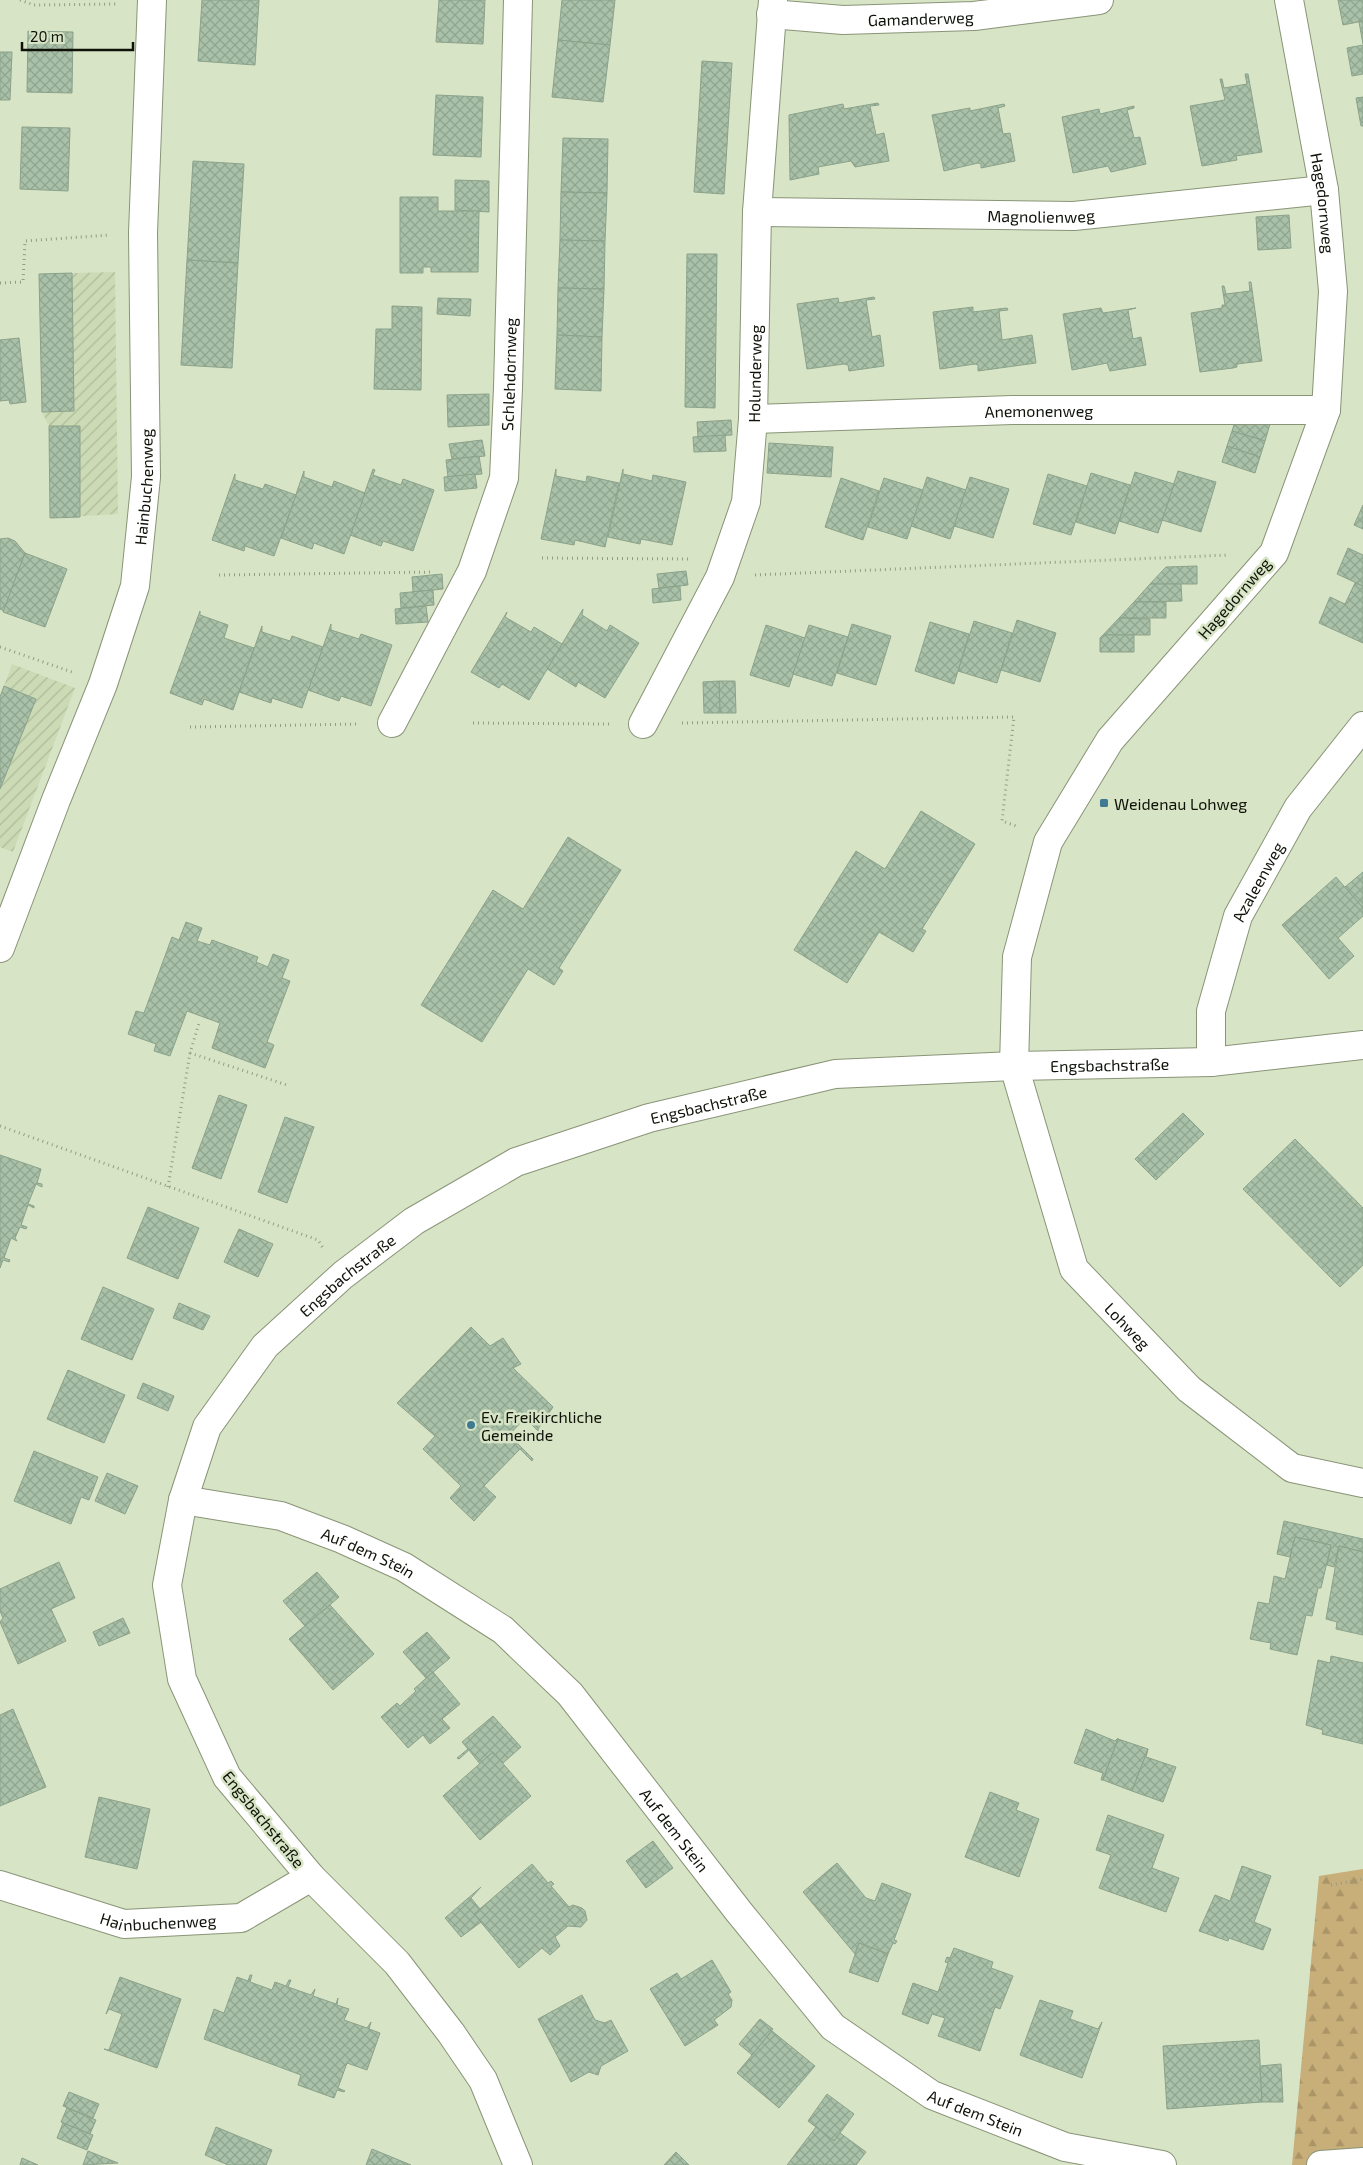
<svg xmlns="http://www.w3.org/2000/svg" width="1363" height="2165" font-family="'Exo 2',sans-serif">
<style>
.industrial{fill:url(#industrial-furrows)}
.forest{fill:url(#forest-firs)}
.building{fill:url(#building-cross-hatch);stroke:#8ba28a}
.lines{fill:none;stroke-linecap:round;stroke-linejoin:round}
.street-casing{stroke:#899477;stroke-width:30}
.path{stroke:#939c85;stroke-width:3;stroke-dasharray:1 4;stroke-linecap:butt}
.street{stroke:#fff;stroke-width:28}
.poi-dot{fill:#3e7b92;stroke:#d8e4c6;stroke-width:2}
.labels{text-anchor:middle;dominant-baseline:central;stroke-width:5;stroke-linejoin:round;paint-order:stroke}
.street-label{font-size:16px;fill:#0e1208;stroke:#d8e4c6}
.poi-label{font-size:16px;fill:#0e1208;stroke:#d8e4c6;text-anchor:start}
</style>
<defs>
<pattern id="industrial-furrows" width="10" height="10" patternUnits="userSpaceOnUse" patternTransform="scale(1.25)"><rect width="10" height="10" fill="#ccdbb5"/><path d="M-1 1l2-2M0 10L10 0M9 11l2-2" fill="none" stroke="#aebb9a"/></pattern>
<pattern id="forest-firs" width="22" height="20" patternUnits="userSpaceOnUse" patternTransform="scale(1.25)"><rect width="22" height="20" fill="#c8ae79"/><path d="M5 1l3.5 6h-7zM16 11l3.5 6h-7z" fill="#ab9567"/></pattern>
<pattern id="building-cross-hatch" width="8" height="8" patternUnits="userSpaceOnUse" patternTransform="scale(1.25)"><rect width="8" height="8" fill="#a9c1a8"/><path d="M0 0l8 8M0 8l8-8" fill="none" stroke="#90a58f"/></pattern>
</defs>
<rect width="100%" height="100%" fill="#d8e4c6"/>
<g class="industrial">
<polygon points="115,272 118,514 50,518 49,426 42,412 39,274"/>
<polygon points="12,664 75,688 13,852 0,847 0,697"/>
</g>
<polygon class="forest" points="1363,1869 1363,2165 1292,2165 1319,1876"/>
<g class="building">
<polygon points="202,0 259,0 255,65 198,61"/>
<polygon points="439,0 485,0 483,44 436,42"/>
<polygon points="562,0 615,0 610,45 558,40"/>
<polygon points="1338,0 1363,0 1363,21 1343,25"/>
<polygon points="1363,21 1363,44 1359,22"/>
<polygon points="28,31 73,32 72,93 27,92"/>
<polygon points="558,40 610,45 603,102 552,97"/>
<polygon points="1363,45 1363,74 1352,76 1347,48"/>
<polygon points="0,52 12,52 10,100 0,100"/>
<polygon points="702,61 732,63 724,194 694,192"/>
<polygon points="1245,74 1248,74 1262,152 1236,156 1237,160 1202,166 1190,106 1225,100 1220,79 1222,79 1224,88 1247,84"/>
<polygon points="436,95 483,97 481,157 433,155"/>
<polygon points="1363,97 1363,126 1361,126 1356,98"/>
<polygon points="878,103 879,105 870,106 876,135 884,133 889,161 855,167 851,161 818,167 819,174 790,180 789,115 843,104 844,109"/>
<polygon points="1004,104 1005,106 998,108 1003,134 1010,133 1015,161 981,168 981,164 978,163 944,171 932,115 970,108 970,111"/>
<polygon points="1134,106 1134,108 1127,110 1134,138 1140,137 1146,164 1111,172 1108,166 1073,173 1062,117 1099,109 1100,114"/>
<polygon points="22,127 70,128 68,191 20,189"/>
<polygon points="563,138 608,139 607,193 561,192"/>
<polygon points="193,161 244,164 238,263 187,260"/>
<polygon points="455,180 489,181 489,212 455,210"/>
<polygon points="561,192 607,193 605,241 560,240"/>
<polygon points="400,197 438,197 438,211 479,211 478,272 431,272 431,267 423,267 423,273 400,273"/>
<polygon points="1289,215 1291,248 1258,250 1256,217"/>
<polygon points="560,240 605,241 604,289 558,288"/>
<polygon points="687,254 717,254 715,408 685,407"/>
<polygon points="187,260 238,263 232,368 181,365"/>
<polygon points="72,273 74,411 42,412 39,274"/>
<polygon points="1249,282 1251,282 1262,361 1237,364 1237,367 1233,368 1200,372 1191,313 1222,308 1222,305 1225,305 1222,286 1224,286 1226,294 1250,291"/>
<polygon points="558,288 604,289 602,337 557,335"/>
<polygon points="874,297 875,299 866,300 872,337 880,335 884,366 849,371 848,365 844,364 807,369 797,304 838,298 839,303"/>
<polygon points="438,298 471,299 470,316 437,314"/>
<polygon points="392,306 422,307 421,390 374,389 376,329 392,329"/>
<polygon points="973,307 973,312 1007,308 1008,310 999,311 1002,340 1032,335 1036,363 978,371 978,365 975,364 940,369 933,312"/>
<polygon points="1101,308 1103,313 1136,308 1128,310 1133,339 1141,337 1146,365 1110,371 1107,363 1072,370 1063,314"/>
<polygon points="557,335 602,337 601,391 555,389"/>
<polygon points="19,338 26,402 10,404 9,400 0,401 0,340"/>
<polygon points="489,394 489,425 448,427 447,395"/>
<polygon points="1237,415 1270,424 1265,441 1232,431"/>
<polygon points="731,420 732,435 698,437 697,422"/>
<polygon points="49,426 80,426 80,517 50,518"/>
<polygon points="1232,431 1265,441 1260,457 1227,446"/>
<polygon points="725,435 726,451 694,452 693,437"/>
<polygon points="482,440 485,456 452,459 449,444"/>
<polygon points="769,443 833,447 831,477 767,473"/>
<polygon points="1227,446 1260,457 1255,473 1222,462"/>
<polygon points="479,456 482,474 448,477 446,460"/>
<polygon points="373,469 375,470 373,475 401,485 403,479 434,490 413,551 383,541 381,546 350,535"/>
<polygon points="556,469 556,476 586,482 587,476 619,483 605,547 575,540 574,545 541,539"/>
<polygon points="623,469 623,474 652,481 653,475 686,482 672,545 641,539 640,544 608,537"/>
<polygon points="304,471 304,477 332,487 334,481 365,493 344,554 314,543 312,549 281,538"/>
<polygon points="1178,471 1216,482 1201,532 1162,520"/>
<polygon points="1135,472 1174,484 1158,533 1119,521"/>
<polygon points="1091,473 1130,485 1115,534 1076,522"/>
<polygon points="235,474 235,480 263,489 265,484 296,495 274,556 245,546 244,551 212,540"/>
<polygon points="475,474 477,488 445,491 444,477"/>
<polygon points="1048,474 1087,486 1071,535 1033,524"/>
<polygon points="927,477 966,490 950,539 911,526"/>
<polygon points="970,477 1009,489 993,538 954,526"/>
<polygon points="841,478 879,491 863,540 825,527"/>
<polygon points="884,478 923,490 907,539 868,527"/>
<polygon points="1363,505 1363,529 1354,525"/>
<polygon points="8,538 15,541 25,553 4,611 0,609 0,539"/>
<polygon points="1348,548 1363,555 1363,586 1337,574"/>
<polygon points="25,553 67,569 45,627 3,612"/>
<polygon points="1197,566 1197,584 1150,584 1166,567"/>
<polygon points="686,571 688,585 659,588 657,574"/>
<polygon points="442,574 443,589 413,592 412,577"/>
<polygon points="1355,583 1363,586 1363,643 1319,623 1330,597 1345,604"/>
<polygon points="1150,584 1181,584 1182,601 1134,602"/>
<polygon points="680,586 681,600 653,603 652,589"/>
<polygon points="433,590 434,605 401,608 400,593"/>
<polygon points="1134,602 1166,602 1166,618 1119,618"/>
<polygon points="426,606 428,622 396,624 395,609"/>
<polygon points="583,609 582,615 607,631 610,625 639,643 605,698 578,682 576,687 547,669"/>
<polygon points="200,611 200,615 228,625 224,638 254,648 233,710 204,699 202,705 170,693"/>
<polygon points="507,612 505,617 531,632 534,627 562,644 529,700 502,684 499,688 471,672"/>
<polygon points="1119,618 1150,619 1150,635 1103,635"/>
<polygon points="1017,620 1056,633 1040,682 1001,670"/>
<polygon points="974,621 1012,633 997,683 958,671"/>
<polygon points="930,622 969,634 954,684 915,671"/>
<polygon points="331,624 331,630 359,639 361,634 392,645 371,706 341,696 339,701 308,690"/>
<polygon points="852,624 891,636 876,685 837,673"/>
<polygon points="766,625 805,638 789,687 750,675"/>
<polygon points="809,625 848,637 832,686 793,674"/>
<polygon points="262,626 262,632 290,641 292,636 323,647 302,708 272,698 271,703 239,692"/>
<polygon points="1103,635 1134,635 1134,652 1100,652 1100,638"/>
<polygon points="719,681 735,681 736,713 720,713"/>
<polygon points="719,681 720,713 704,713 703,682"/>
<polygon points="4,686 36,699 0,789 0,697"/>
<polygon points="921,811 975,844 922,929 926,931 913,952 879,932 847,983 794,950 856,851 885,869"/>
<polygon points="568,837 621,870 559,968 563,971 554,985 528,969 482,1042 421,1005 493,890 523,909"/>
<polygon points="1363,872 1363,908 1345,887"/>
<polygon points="1336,877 1363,908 1363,916 1338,938 1354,956 1329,979 1282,925"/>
<polygon points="186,922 202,928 197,941 210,945 212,940 258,957 256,962 268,967 273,954 289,960 282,978 290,981 267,1042 274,1045 265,1068 212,1048 220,1023 187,1011 170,1056 154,1051 156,1044 128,1034 136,1011 144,1013 172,937 179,940"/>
<polygon points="219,1095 247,1105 221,1179 192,1168"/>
<polygon points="1183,1113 1204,1134 1156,1180 1135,1159"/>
<polygon points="285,1117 314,1127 287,1203 258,1192"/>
<polygon points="1295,1139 1363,1208 1363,1265 1340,1287 1243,1189"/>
<polygon points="0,1155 41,1169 37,1183 42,1184 42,1187 36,1184 28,1204 34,1206 34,1208 28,1205 21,1225 27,1227 26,1229 20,1227 15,1238 17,1241 11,1238 4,1258 10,1260 9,1262 3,1260 0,1268"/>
<polygon points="148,1207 199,1228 178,1279 127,1258"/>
<polygon points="239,1229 273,1244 258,1277 224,1262"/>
<polygon points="103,1287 154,1309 132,1360 81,1339"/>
<polygon points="179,1303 210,1316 203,1330 173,1318"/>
<polygon points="471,1327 490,1346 503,1338 521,1364 513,1368 553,1407 538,1429 539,1432 525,1418 509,1435 533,1459 532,1461 520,1449 484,1486 496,1497 474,1521 450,1498 461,1486 423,1449 435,1436 397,1403"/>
<polygon points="68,1370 125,1395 104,1443 47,1419"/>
<polygon points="143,1383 174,1396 168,1411 137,1398"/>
<polygon points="34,1451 98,1477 89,1500 81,1497 71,1524 14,1501"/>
<polygon points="107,1473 138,1486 125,1514 95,1501"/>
<polygon points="1284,1521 1363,1539 1363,1552 1339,1546 1334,1567 1327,1565 1331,1545 1295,1537 1290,1557 1277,1554"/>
<polygon points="1295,1537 1331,1545 1321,1588 1318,1588 1312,1616 1306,1615 1297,1655 1270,1649 1271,1643 1250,1639 1258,1602 1269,1604 1274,1576 1285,1579"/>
<polygon points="1339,1546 1363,1552 1363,1635 1336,1629 1337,1622 1326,1619"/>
<polygon points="59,1562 75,1598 51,1609 66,1641 18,1664 0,1622 3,1618 0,1611 0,1589"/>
<polygon points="317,1572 339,1597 305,1626 283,1601"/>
<polygon points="330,1605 374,1654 333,1690 289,1639"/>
<polygon points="123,1618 130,1633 99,1646 93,1632"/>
<polygon points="427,1632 450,1658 426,1678 403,1652"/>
<polygon points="1331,1656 1363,1663 1363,1744 1322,1734 1323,1730 1306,1725 1318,1660 1330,1663"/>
<polygon points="433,1672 460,1704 442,1719 450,1728 430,1744 423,1735 408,1748 381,1717 397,1703 400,1706 416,1691 414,1689"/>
<polygon points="13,1709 46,1787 0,1806 0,1715"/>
<polygon points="493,1716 521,1747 503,1763 493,1752 480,1764 469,1750 459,1759 457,1758 468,1749 462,1742"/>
<polygon points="1086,1729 1115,1741 1118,1738 1103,1780 1101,1780 1103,1773 1074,1763"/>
<polygon points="1118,1739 1148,1749 1132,1791 1103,1780"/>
<polygon points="1148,1749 1146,1757 1176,1767 1163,1802 1132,1791"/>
<polygon points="493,1752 531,1796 480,1840 443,1796"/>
<polygon points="990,1792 1019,1803 1016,1810 1039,1819 1019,1877 965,1857"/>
<polygon points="99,1797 150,1809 137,1869 85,1857"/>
<polygon points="1108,1815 1164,1835 1152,1868 1179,1878 1166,1912 1099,1888 1111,1855 1096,1850"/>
<polygon points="653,1841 673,1868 646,1888 626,1861"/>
<polygon points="837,1863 866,1898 875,1901 882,1883 911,1894 894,1940 897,1941 895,1944 893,1943 888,1954 859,1943 855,1954 803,1892"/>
<polygon points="532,1864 548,1883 551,1881 554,1884 551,1886 569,1907 573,1905 582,1908 585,1911 587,1920 581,1927 568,1926 555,1937 560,1946 550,1955 542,1948 519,1968 474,1914"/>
<polygon points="1242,1866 1271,1876 1254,1922 1271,1929 1263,1950 1229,1938 1228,1941 1199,1931 1215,1895 1230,1901"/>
<polygon points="481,1887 471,1898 480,1909 474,1914 481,1922 461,1937 445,1918"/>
<polygon points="859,1943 888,1954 878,1982 849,1972"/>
<polygon points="954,1948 993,1962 991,1968 1013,1976 1000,2009 995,2007 980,2051 938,2036 945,2018 932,2014 928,2024 902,2014 913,1983 938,1992 948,1963 945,1962 947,1957 950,1958"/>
<polygon points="712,1960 731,1992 728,1994 732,2000 731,2007 714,2020 718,2025 685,2046 650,1989 677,1973 681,1979"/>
<polygon points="250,1975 252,1975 250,1982 272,1990 275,1982 286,1986 289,1980 291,1980 288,1987 311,1995 315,1989 313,1996 336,2004 338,1998 337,2005 349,2009 344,2020 367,2028 371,2022 369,2029 380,2033 367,2070 347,2063 338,2088 345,2091 344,2092 337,2090 334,2098 298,2085 301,2075 204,2039 214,2009 224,2013 237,1977 248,1981"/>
<polygon points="120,1977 181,1999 157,2068 104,2049 109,2050 122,2014 109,2009 106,2014"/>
<polygon points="582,1995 595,2020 605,2023 611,2020 628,2051 601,2066 598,2075 589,2072 571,2082 538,2019"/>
<polygon points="1040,2000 1073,2011 1070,2019 1098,2029 1102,2022 1082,2078 1020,2055"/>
<polygon points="760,2019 773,2029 752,2055 739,2044"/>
<polygon points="772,2031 815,2066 779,2108 737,2073"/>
<polygon points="1259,2040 1262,2102 1167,2109 1163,2046"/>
<polygon points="1281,2064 1283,2102 1262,2102 1260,2066"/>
<polygon points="69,2092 99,2104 93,2118 63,2106"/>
<polygon points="827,2094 854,2114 834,2141 808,2121"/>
<polygon points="67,2108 96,2120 90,2134 61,2122"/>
<polygon points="63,2123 93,2135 87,2150 57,2138"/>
<polygon points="216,2127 272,2150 266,2165 228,2165 205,2155"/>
<polygon points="816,2127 834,2141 840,2133 866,2152 856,2165 787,2165"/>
<polygon points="372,2149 411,2165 366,2165"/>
<polygon points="88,2151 118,2163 83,2165"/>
<polygon points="676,2152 689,2165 664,2165"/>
<polygon points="22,2158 38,2165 20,2165"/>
</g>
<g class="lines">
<g class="street-casing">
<g id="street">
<path id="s1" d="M1289 0 1324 190 1333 291 1326 410 1274 553 1110 740 1048 842 1017 957 1014 1066 1074 1269 1189 1389 1292 1468 1363 1483"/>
<path id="s2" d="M771 14 843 20 974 16 1099 0"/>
<path id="s3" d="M757 212 1074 216 1324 190"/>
<path id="s4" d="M753 419 1012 410H1326"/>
<path id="s5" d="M392 723 472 571 504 478 508 388 518 0"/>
<path id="s6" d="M643 724 720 577 746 502 753 419 757 212 773 0"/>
<path id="s7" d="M0 948 56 800 103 684 135 586 146 477 143 233 152 0"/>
<path id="s8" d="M1211 1062V1011L1238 916 1298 808 1363 726"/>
<path id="s9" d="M183 1500 281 1516 342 1539 404 1567 503 1630 570 1694 739 1912 833 2027 932 2095 1065 2147 1162 2165"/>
<path id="s10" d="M0 1885 124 1924 241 1918 311 1877"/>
<path id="s11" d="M518 2165 483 2080 451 2033 397 1963 311 1877 227 1777 182 1679 167 1585 183 1500 207 1427 265 1346 343 1275 414 1221 516 1162 649 1118 835 1074 1014 1066 1211 1062 1363 1045"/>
<polyline points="1321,2165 1363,2162"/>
</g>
</g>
<g class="path">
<polyline points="20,0 34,5 118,4"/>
<polyline points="0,283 23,282 25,241 110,235"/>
<polyline points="542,558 692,559"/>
<polyline points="219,575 434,572"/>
<polyline points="755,575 1229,555"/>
<polyline points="0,647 72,672"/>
<polyline points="473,723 610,724"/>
<polyline points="682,723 1014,717 1002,821 1019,827"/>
<polyline points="190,727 359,724"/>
<polyline points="190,1053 287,1085"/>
<polyline points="0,1126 318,1240 323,1248"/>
<polyline points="168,1187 190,1053 199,1023"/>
<polyline points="1331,1885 1363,1879"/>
</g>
<use href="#street" class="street"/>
</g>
<g class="poi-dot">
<rect x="1099" y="798" width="10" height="10" rx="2.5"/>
<circle cx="471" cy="1425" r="5"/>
</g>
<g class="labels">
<g class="street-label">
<text stroke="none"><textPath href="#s2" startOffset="150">Gamanderweg</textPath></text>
<text stroke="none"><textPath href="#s1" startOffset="206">Hagedornweg</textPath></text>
<text stroke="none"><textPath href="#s3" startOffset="284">Magnolienweg</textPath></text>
<text stroke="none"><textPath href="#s6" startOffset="374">Holunderweg</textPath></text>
<text stroke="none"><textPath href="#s5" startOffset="374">Schlehdornweg</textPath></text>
<text stroke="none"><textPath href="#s4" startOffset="286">Anemonenweg</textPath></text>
<text stroke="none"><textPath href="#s7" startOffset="486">Hainbuchenweg</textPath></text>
<text transform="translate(1234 598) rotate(-49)">Hagedornweg</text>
<text stroke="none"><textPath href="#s8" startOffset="189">Azaleenweg</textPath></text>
<text stroke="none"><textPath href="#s11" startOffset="1874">Engsbachstraße</textPath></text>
<text stroke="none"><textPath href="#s11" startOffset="1469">Engsbachstraße</textPath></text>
<text stroke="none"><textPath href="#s11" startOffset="1064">Engsbachstraße</textPath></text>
<text stroke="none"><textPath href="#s1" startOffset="1452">Lohweg</textPath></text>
<text stroke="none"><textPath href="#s9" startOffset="194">Auf dem Stein</textPath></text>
<text transform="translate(264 1819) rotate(51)">Engsbachstraße</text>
<text stroke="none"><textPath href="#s9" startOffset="614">Auf dem Stein</textPath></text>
<text stroke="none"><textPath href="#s10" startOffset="164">Hainbuchenweg</textPath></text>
<text stroke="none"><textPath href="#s9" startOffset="1034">Auf dem Stein</textPath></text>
</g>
<g class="poi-label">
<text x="1114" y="803">Weidenau Lohweg</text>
<text x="481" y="1416">Ev. Freikirchliche<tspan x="481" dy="18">Gemeinde</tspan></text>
</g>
</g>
<path d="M22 42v8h111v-8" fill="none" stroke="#0e1208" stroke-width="2.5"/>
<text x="30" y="42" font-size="15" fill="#0e1208" stroke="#d8e4c6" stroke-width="4" paint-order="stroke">20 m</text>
</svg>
